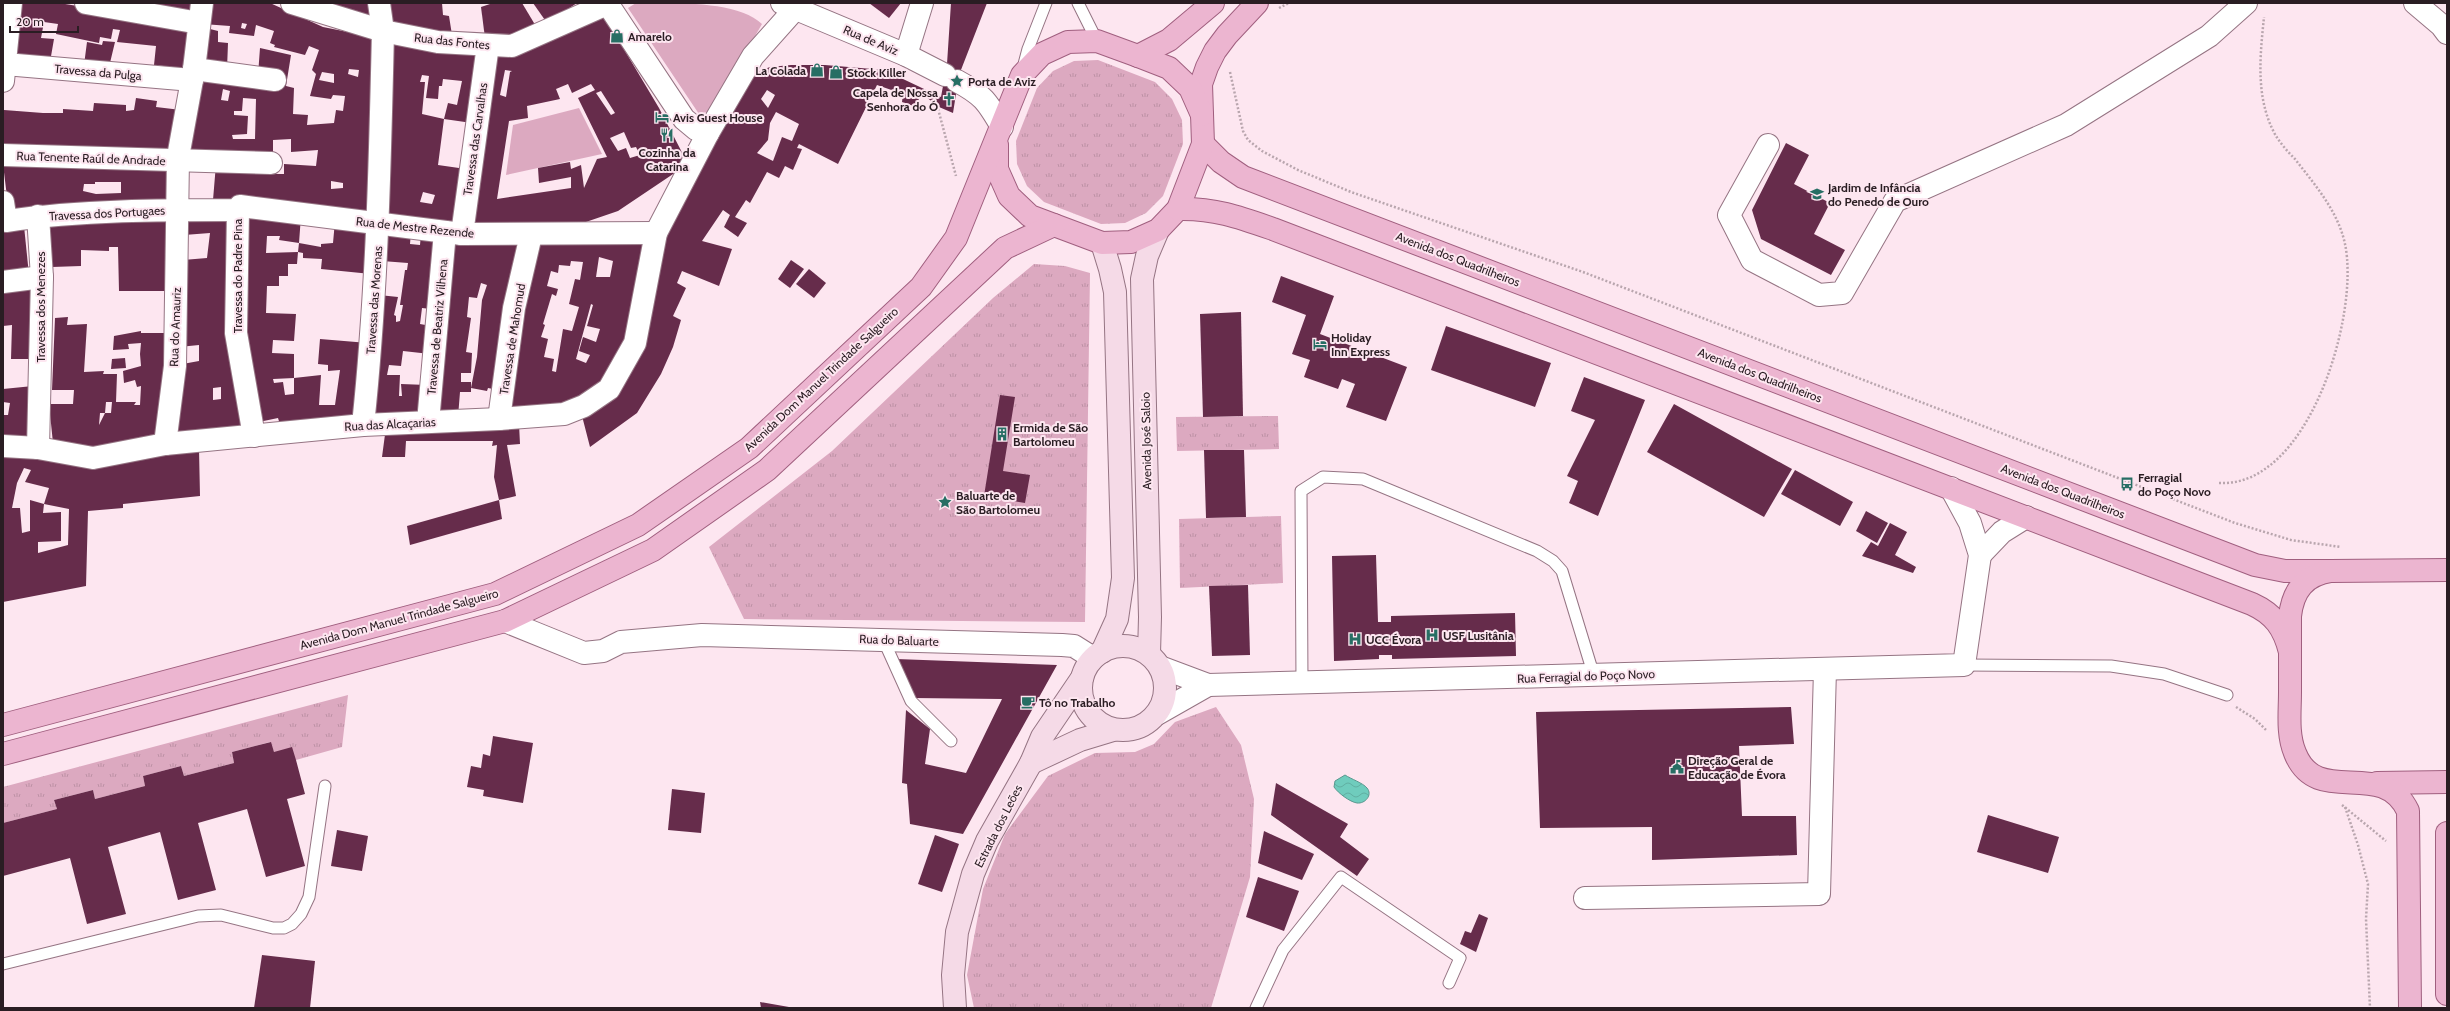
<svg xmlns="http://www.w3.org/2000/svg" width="2450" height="1011" font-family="Cabin,sans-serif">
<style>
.grass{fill:url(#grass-tufts)}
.green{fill:#dca9c0}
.water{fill:url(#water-waves);stroke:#5a988f}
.building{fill:#662c4b;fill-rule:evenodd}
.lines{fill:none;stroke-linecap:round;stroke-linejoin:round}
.lane-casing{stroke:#957483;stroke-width:13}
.street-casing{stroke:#957483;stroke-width:24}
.secondary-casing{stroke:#957483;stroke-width:24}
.primary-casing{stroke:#a05f7f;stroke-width:24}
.path{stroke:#b9a6ae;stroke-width:2.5;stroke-dasharray:2 2;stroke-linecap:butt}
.lane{stroke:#fff;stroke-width:11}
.street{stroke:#fff;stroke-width:22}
.secondary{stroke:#f5dae7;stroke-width:22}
.primary{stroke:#ecb5d0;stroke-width:22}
.labels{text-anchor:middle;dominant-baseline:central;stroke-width:4;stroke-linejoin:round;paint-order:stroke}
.poi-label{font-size:12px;font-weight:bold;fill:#2a1d23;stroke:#fde6f0;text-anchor:start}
.street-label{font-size:12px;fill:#2a1d23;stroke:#fde6f0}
</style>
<defs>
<pattern id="grass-tufts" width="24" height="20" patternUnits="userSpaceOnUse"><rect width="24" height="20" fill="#dca9c0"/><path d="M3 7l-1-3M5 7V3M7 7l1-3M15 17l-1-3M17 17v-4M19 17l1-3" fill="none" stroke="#bd91a5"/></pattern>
<pattern id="water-waves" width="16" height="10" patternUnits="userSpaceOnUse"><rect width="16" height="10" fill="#6fccbd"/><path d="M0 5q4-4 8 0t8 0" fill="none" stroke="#60afa2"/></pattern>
</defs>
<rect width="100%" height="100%" fill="#fde6f0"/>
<g class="grass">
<polygon points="1098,60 1155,82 1172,99 1182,120 1183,144 1163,196 1146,213 1125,223 1101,224 1044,202 1027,186 1017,164 1016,141 1037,88 1053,71 1074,61"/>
<polygon points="1034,264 1065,266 1090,273 1085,622 744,619 709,547 832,451 993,298"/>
<polygon points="1278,416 1279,449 1177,451 1176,417"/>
<polygon points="1281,516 1283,583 1180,588 1179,519"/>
<polygon points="348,695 342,747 296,760 274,752 270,742 232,752 234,763 184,776 181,766 143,776 145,786 95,799 93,790 54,800 57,809 3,823 3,787"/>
<polygon points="1216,707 1241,745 1254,799 1250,877 1211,1008 974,1008 967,975 983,889 1005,834 1048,776 1095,753 1135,752 1154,744 1175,722"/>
</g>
<g class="green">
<path d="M636 3C671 3 738 0 762 24L712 111 699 114 628 8Z"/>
<polygon points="579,108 602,154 506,175 513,125"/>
</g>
<path class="water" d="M1345 775C1351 779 1363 783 1367 788 1373 795 1365 804 1357 803 1350 802 1338 793 1334 787L1335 781Z"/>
<g class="building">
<polygon points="20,3 59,3 195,25 188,75 172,72 173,67 154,65 156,46 117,42 120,30 113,29 111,39 100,37 99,43 56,34 58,24 44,22 41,38 54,39 50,62 16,60"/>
<polygon points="112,3 197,3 192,13"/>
<path d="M204 3H270L323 27 378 38 374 216 213 200 216 164 275 165 276 174H284V164L316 166 318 150 291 152V139L273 140V158L182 152 195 74 258 75 260 48 291 55 286 86 294 88 293 114 308 115 307 125 334 123 336 110 343 111 345 96 333 95 331 99 310 96 316 74 312 70 319 50 309 46 305 55 274 47 275 45 270 43 274 31 256 25 254 36 229 33 230 26 203 24ZM242 23 247 24 245 29 241 28ZM349 69 359 70 358 77 348 74ZM322 72 334 74V83L319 80ZM223 89 230 91 228 101 221 100ZM243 98 256 99 255 139H233L232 135 247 134 248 116 234 115V111H242ZM331 181 343 183V188L331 189Z"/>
<polygon points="314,3 374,3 376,19"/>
<polygon points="383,3 442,3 443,15 449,16 452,35 385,24"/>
<polygon points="493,3 522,3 537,28 520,38 485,38 481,7"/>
<polygon points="533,3 577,3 547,23"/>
<polygon points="869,3 901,3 889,18"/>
<path d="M951 3H987L959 75 953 113 939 107 921 93 916 107 902 102 903 94 877 85 838 164 799 144 797 148 802 149 793 170 785 166 779 178 767 172 750 203 746 200 735 217 747 223 738 237 724 227 730 215 723 210 702 241 732 249 719 286 682 271 677 283 686 288 673 316 681 320 673 347 661 374 637 413 590 447 581 412 610 393 668 226 692 187 730 113 757 72 770 67 791 65H825L884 70 941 97 947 64ZM767 90 775 95 768 108 761 99ZM776 112 799 124 792 141 782 137 773 161 757 153 768 140 770 123Z"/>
<path d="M603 14 659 108 688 164 618 211 580 224 468 229 491 52ZM505 70 512 71 510 72 506 97 500 95ZM568 84 572 93 591 84 595 90 578 98 607 157 597 159 584 188 581 165 571 169 570 162 538 168 539 183 571 177V188L497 199 509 121 528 118 527 106 560 99 556 89ZM601 91 615 113 611 115 596 93ZM624 132 631 148 636 147 640 155 630 158 626 148 618 151 610 138Z"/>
<polygon points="202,27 218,31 218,42 228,43 227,69 196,63"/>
<path d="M389 39 483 54 472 123 444 119 448 103 457 105 462 81 443 79 442 86H439L438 99 426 98 429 76 422 75 420 82H425L422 114 444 119 438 165 466 169 456 228 382 220ZM423 192 435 195 432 204 420 202Z"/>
<polygon points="103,41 115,42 109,67 84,65 87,42 102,45"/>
<polygon points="136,98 157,101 156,107 181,110 175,154 4,150 4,110 43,113 63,113 63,109 93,111 94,103 126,105 126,111 134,110"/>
<polygon points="1786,143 1809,155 1794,184 1830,203 1814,234 1845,250 1831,275 1761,239 1752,210"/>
<path d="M3 164 172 167 170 208 17 213 7 197ZM95 182H121V193L96 194 83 191 84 184H95Z"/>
<polygon points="246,209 301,216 299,243 279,240 280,236 267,236 266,253 298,252 299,243 321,247 321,244 333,243 335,221 374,227 371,274 321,269 322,259 303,258 303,253 298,252 297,264 288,264 288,276 279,276 279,286 267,286 266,313 296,314 294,341 273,340 272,353 294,354 294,378 273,379 274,383 283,382 285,395 294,394 294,378 321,375 319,405 335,405 340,370 328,371 328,365 318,364 320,339 368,343 360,419 282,431 278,418 254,423 242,348"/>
<path d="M184 213H232L246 426 168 437 177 365 199 361V345L179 347 183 260 207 258 210 233 184 235ZM221 387V399L213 400V388Z"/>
<polygon points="171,218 171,291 119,291 118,247 109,247 109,251 81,250 81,266 52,267 49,219"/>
<polygon points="24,226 29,275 3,278 3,227"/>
<polygon points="384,229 411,232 410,244 420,245 421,234 442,236 431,309 422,308 420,324 431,326 430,354 403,351 401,366 389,365 387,375 400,375 399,396 402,396 401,384 427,385 424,416 370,418 379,295 398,297 394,315 396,316 396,322 400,321 403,305 400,305 405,270 407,270 408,263 382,261"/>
<path d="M448 238 522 245 498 390 488 388 487 391 471 388V392H460L458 417 432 415ZM481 283 487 285 482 300 477 357 471 388V382H461V373H471L472 353 466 352 471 318 467 317 469 297 477 298Z"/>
<path d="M534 242 647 244 631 335 601 391 581 404 504 413ZM599 257 613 261 610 277H596ZM571 261 583 262 580 280 575 279 569 304 579 307 572 331 563 329 556 372 552 371 554 359 544 357 548 339 541 337 545 325 543 324 552 294 556 296 558 289 547 286 551 271 558 273 559 265 570 266ZM591 304 593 305 587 326 600 329 596 342 583 337 579 351 590 355 586 363 576 359Z"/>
<polygon points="791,260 804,269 790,288 778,279"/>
<polygon points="809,269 826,283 814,298 796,284"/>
<polygon points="1281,276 1334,296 1320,334 1407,367 1386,421 1346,407 1355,384 1342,379 1338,389 1304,377 1310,360 1292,354 1306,315 1272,302"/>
<polygon points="35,285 36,359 11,359 12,325 3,326 3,288"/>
<polygon points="1241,312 1243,416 1203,417 1200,314"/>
<path d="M68 317 67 325 87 324 84 372 104 371 103 374H117L116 402H136L134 405H140L141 386 137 387 135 380 124 383 123 371 141 366 140 354 141 343 128 344 129 349 113 350 114 336 141 331V333H167L161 438 93 449 53 443 49 404H73L74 390H52L55 318ZM106 402H112L111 413H105L99 425 100 413H105Z"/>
<polygon points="1446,326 1551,363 1535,407 1431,370"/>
<polygon points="125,358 126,368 111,369 112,359"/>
<polygon points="1584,377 1645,400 1598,516 1569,503 1578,481 1567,476 1595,420 1571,411"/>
<polygon points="33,386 30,438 3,437 3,415 8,415 10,403 3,402 3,389"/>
<polygon points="1000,395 1015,397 1003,471 1030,475 1025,503 984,496"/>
<polygon points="1674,404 1792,469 1764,517 1647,452"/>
<polygon points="519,424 520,444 507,445 516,496 499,500 494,477 497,445 492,446 493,441 406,441 405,457 382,457 386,427"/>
<path d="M199 449 200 496 123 504V508L88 511 86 586 3 602V451L94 466 93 470 121 461ZM24 468 31 470 25 482 49 488 44 504 30 500V531L22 533 20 508H12L17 483ZM44 504 69 509 68 545 38 553V542L61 541V512L43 513Z"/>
<polygon points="1204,450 1244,450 1246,517 1206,518"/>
<polygon points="1795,470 1853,502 1840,526 1781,494"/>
<polygon points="499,500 502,519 410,545 407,526"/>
<polygon points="1866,511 1888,523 1877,543 1856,531"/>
<polygon points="1890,523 1907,532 1895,555 1916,567 1913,573 1862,556 1871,542 1878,546"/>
<polygon points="1376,555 1378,622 1391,622 1391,616 1515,613 1516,656 1392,659 1392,655 1379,655 1379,659 1334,661 1332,556"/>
<polygon points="1248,585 1250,655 1212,656 1209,586"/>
<polygon points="896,659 1057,665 963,834 910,824 907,784 902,783 906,710 930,729 925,764 966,773 1002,699 913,698"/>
<polygon points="1791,707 1794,744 1739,746 1742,816 1796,816 1797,855 1652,860 1652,827 1540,828 1536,712"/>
<polygon points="493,736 533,743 523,803 483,796 484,790 467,787 471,766 481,768 483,754 490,756"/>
<polygon points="271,742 274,752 292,747 296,760 305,794 287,799 305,866 266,877 247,809 198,823 216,890 178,900 160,832 108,847 126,914 87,924 70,858 3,876 3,823 57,809 54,800 93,790 95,799 145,786 143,776 181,766 184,776 234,763 232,752"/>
<polygon points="1276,783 1348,824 1340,837 1369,859 1357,876 1271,815"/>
<polygon points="672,789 705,793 701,833 668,830"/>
<polygon points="1988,815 2059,837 2048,873 1977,852"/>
<polygon points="337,830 368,836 362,871 331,866"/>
<polygon points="1264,831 1314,854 1302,880 1258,863"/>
<polygon points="935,835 959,844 942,892 918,884"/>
<polygon points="1258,877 1299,891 1284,931 1246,917"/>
<polygon points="1479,914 1488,918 1476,952 1460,944 1465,931 1471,933"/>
<polygon points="262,955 315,961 310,1008 254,1008"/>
<polygon points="760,1002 789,1007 789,1008 761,1008"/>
</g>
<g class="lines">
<g class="lane-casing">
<g id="lane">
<polyline points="1078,3 1097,41"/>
<polyline points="1023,68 1028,49 1046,3"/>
<polyline points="883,639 911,701 951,741"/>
<polyline points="1964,665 2111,666 2164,674 2227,695"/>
<polyline points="1302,683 1301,491 1323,477 1363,479 1537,551 1553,561 1562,571 1594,676"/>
<polyline points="3,964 198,916 221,915 273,928 284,928 292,924 301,914 309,897 325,786"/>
<polyline points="1256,1008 1283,950 1341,877 1460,958 1449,983"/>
</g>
</g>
<g class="street-casing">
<g id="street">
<polyline points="86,3 199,23"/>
<polyline points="292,3 383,31 438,42 512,46 607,4"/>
<polyline points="607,3 684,119 696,129 708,133"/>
<polyline points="782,3 906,55 945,75"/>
<polyline points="2415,3 2441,25 2447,33"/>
<polyline points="906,55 922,3"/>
<polyline points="5,64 192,80"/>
<polyline points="194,69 275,80"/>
<polyline points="3,81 11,3"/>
<path d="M957 81C983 95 987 101 1002 127"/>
<polyline points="1768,145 1729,215 1752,260 1819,295 1842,293 1895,201 2066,125 2209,36 2246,3"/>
<polyline points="3,155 271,163"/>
<path d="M3 202 6 221C82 210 161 210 238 210L240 206 462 234 656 233"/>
<polyline points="238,210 236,333 254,436"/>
<polyline points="38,216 42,277 38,448"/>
<polyline points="462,234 488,45"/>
<polyline points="3,282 42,277"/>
<polyline points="499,419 514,308 531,235"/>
<polyline points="428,422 445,232"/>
<path d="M363 425C377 293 380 164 383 31L379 3"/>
<polyline points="165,444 175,366 178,157 194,69 202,3"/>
<polyline points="3,446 38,448 93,458 165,444 363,425 499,419 564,414 584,406 609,389 635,343 656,233 708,133 753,56 795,9"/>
<polyline points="1980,555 2002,532 2026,517"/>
<polyline points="505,621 584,653 603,651 621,642 702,635 1062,645 1074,646 1093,658"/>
<polyline points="1160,667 1208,685 1964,665 1980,555 1970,523 1951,488"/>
<polyline points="1157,714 1208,685"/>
<polyline points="1585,898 1819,894 1825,669"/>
</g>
</g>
<g class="secondary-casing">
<g id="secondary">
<circle cx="1123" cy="688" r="42"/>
<polyline points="1102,652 1117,619 1123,578 1115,292 1110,269 1102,243"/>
<polyline points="1149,654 1150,617 1142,279 1147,256 1158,230"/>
<polyline points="1031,763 1080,740 1113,730"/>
<polyline points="955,1008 953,975 957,932 973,874 987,841 1031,763 1042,737 1082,678"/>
</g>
</g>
<g class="primary-casing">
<g id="primary">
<polyline points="1138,56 1169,40 1213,3"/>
<polyline points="1203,144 1221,162 1243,177 2255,565 2285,571 2331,571"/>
<polyline points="997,145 997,169 1009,196 1030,216 1102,243 1131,242 1158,230 1178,209 1203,144 1201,84 1207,67 1215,51 1227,35 1257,3"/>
<path d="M1178 209C1214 208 1239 217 1273 229L2252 604C2274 614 2284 628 2290 652"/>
<polyline points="3,725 495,594 638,525 749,448 921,287 956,238 1022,75 1042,54 1068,42 1097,41 1138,56 1169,68 1190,88 1202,115"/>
<polyline points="3,754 505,621 653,550 767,470 1005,248 1054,225"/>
<polyline points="2377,783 2447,782"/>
<polyline points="2447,833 2447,994"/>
<path d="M2410 1008 2408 811C2382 756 2317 809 2295 753 2287 734 2290 712 2290 692 2290 667 2290 641 2290 616 2293 590 2305 575 2331 571L2447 570"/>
</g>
</g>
<g class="path">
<polyline points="1279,8 1289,3"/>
<polyline points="1230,72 1243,131 1248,140 1262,151 1298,170 1351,192 1583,272 2235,523 2291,540 2341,547"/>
<polyline points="937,105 956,176"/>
<path d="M2219 483C2309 488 2360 314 2345 244 2338 211 2315 185 2295 159 2288 152 2281 144 2276 136 2255 99 2260 57 2264 17"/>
<polyline points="2236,707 2255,719 2267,731"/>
<polyline points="2342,805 2386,841"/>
<polyline points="2345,807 2358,845 2368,884 2366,919 2370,1008"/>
</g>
<use href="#lane" class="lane"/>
<use href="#street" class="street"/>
<use href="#secondary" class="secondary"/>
<use href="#primary" class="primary"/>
</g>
<defs>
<g id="shop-bare" transform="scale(1.08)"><path d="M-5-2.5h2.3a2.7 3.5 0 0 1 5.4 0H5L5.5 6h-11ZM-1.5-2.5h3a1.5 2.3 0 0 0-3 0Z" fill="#276e64" stroke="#fde6f0" stroke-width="2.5" paint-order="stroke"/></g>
<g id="sight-bare" transform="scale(1.08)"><path d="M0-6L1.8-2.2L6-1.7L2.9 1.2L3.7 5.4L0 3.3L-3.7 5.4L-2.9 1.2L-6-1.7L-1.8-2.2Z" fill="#276e64" stroke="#fde6f0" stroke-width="2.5" paint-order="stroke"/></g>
<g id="church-bare" transform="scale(1.08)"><path d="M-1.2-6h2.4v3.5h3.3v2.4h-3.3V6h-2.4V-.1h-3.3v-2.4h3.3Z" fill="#276e64" stroke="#fde6f0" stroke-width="2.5" paint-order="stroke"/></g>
<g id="hotel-bare" transform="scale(1.08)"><path d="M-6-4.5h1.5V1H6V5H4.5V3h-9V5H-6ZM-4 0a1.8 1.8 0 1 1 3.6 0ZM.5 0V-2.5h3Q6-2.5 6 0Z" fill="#276e64" stroke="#fde6f0" stroke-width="2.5" paint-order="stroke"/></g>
<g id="restaurant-bare" transform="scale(1.08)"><path d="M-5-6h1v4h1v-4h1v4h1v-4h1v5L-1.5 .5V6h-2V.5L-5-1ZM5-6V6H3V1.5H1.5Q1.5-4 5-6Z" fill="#276e64" stroke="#fde6f0" stroke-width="2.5" paint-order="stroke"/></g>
<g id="school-bare" transform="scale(1.08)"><path d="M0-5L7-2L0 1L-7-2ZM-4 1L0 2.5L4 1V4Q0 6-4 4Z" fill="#276e64" stroke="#fde6f0" stroke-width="2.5" paint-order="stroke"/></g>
<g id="building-bare" transform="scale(1.08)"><path d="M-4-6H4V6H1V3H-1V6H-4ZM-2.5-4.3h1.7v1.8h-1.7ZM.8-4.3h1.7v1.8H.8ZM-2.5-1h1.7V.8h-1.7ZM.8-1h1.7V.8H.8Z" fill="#276e64" stroke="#fde6f0" stroke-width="2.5" paint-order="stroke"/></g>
<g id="bus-bare" transform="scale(1.08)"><path d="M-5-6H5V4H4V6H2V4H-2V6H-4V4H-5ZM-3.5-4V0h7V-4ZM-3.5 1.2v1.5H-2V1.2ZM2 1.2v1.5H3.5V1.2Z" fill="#276e64" stroke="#fde6f0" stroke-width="2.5" paint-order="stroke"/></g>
<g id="hospital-bare" transform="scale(1.08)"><path d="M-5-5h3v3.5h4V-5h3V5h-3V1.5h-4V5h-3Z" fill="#276e64" stroke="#fde6f0" stroke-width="2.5" paint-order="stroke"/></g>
<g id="cafe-bare" transform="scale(1.08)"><path d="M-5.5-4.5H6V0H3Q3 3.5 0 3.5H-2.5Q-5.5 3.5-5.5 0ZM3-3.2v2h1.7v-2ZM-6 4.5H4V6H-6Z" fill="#276e64" stroke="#fde6f0" stroke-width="2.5" paint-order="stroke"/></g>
<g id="civic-bare" transform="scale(1.08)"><path d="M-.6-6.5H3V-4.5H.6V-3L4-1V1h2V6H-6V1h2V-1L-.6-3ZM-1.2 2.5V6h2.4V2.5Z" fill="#276e64" stroke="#fde6f0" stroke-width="2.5" paint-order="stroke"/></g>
</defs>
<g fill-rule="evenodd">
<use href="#shop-bare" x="617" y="36"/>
<use href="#shop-bare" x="817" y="70"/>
<use href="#shop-bare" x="836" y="72"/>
<use href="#sight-bare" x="957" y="81"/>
<use href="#church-bare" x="949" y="99"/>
<use href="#hotel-bare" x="662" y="117"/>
<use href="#restaurant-bare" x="667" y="135"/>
<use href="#school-bare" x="1817" y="194"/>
<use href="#hotel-bare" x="1320" y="344"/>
<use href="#building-bare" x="1002" y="434"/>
<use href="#bus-bare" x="2127" y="484"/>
<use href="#sight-bare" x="945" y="502"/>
<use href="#hospital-bare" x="1432" y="635"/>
<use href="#hospital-bare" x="1355" y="639"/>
<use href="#cafe-bare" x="1028" y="702"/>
<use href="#civic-bare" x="1677" y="767"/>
</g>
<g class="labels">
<g class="poi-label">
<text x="628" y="36">Amarelo</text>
<text x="806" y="70" text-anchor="end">La Colada</text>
<text x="847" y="72">Stock Killer</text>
<text x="968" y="81">Porta de Aviz</text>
<text x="938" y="92" text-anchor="end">Capela de Nossa<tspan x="938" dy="14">Senhora do Ó</tspan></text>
<text x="673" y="117">Avis Guest House</text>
<text x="667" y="152" text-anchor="middle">Cozinha da<tspan x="667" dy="14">Catarina</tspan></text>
<text x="1828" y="187">Jardim de Infância<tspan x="1828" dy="14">do Penedo de Ouro</tspan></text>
<text x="1331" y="337">Holiday<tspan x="1331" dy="14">Inn Express</tspan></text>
<text x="1013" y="427">Ermida de São<tspan x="1013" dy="14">Bartolomeu</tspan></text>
<text x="2138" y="477">Ferragial<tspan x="2138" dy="14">do Poço Novo</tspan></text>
<text x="956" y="495">Baluarte de<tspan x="956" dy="14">São Bartolomeu</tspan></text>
<text x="1443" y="635">USF Lusitânia</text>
<text x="1366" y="639">UCC Évora</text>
<text x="1039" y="702">Tô no Trabalho</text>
<text x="1688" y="760">Direção Geral de<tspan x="1688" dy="14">Educação de Évora</tspan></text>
</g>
<g class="street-label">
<text transform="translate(871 40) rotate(23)">Rua de Aviz</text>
<text transform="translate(452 41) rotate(6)">Rua das Fontes</text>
<text transform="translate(98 72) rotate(5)">Travessa da Pulga</text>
<text transform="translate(475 139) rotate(-82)">Travessa das Carvalhas</text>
<text transform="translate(91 158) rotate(2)">Rua Tenente Raúl de Andrade</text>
<text transform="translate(107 213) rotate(-3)">Travessa dos Portugaes</text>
<text transform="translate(415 227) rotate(6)">Rua de Mestre Rezende</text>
<text transform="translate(1458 259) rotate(21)">Avenida dos Quadrilheiros</text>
<text transform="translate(237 276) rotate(-90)">Travessa do Padre Pina</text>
<text transform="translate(374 300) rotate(-86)">Travessa das Morenas</text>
<text transform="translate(40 307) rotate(-90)">Travessa dos Menezes</text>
<text transform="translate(175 327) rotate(-88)">Rua do Amauriz</text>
<text transform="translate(437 327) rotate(-85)">Travessa de Beatriz Vilhena</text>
<text transform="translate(512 339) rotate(-81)">Travessa de Mahomud</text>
<text transform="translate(1760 375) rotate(21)">Avenida dos Quadrilheiros</text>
<text transform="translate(821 379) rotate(-43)">Avenida Dom Manuel Trindade Salgueiro</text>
<text transform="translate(390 424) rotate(-3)">Rua das Alcaçarias</text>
<text transform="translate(1146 441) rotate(-91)">Avenida José Saloio</text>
<text transform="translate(2063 491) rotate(21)">Avenida dos Quadrilheiros</text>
<text transform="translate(399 619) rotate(-15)">Avenida Dom Manuel Trindade Salgueiro</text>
<text transform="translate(899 640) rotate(2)">Rua do Baluarte</text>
<text transform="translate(1586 676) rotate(-2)">Rua Ferragial do Poço Novo</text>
<text transform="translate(998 826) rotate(-63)">Estrada dos Leões</text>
</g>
</g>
<rect width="2450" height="1011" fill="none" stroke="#2a1d23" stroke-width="8"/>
<path d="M10 26v6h68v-6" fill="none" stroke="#2a1d23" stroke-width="2"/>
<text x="16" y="26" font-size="12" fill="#2a1d23" stroke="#fde6f0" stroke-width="3" paint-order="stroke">20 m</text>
</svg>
